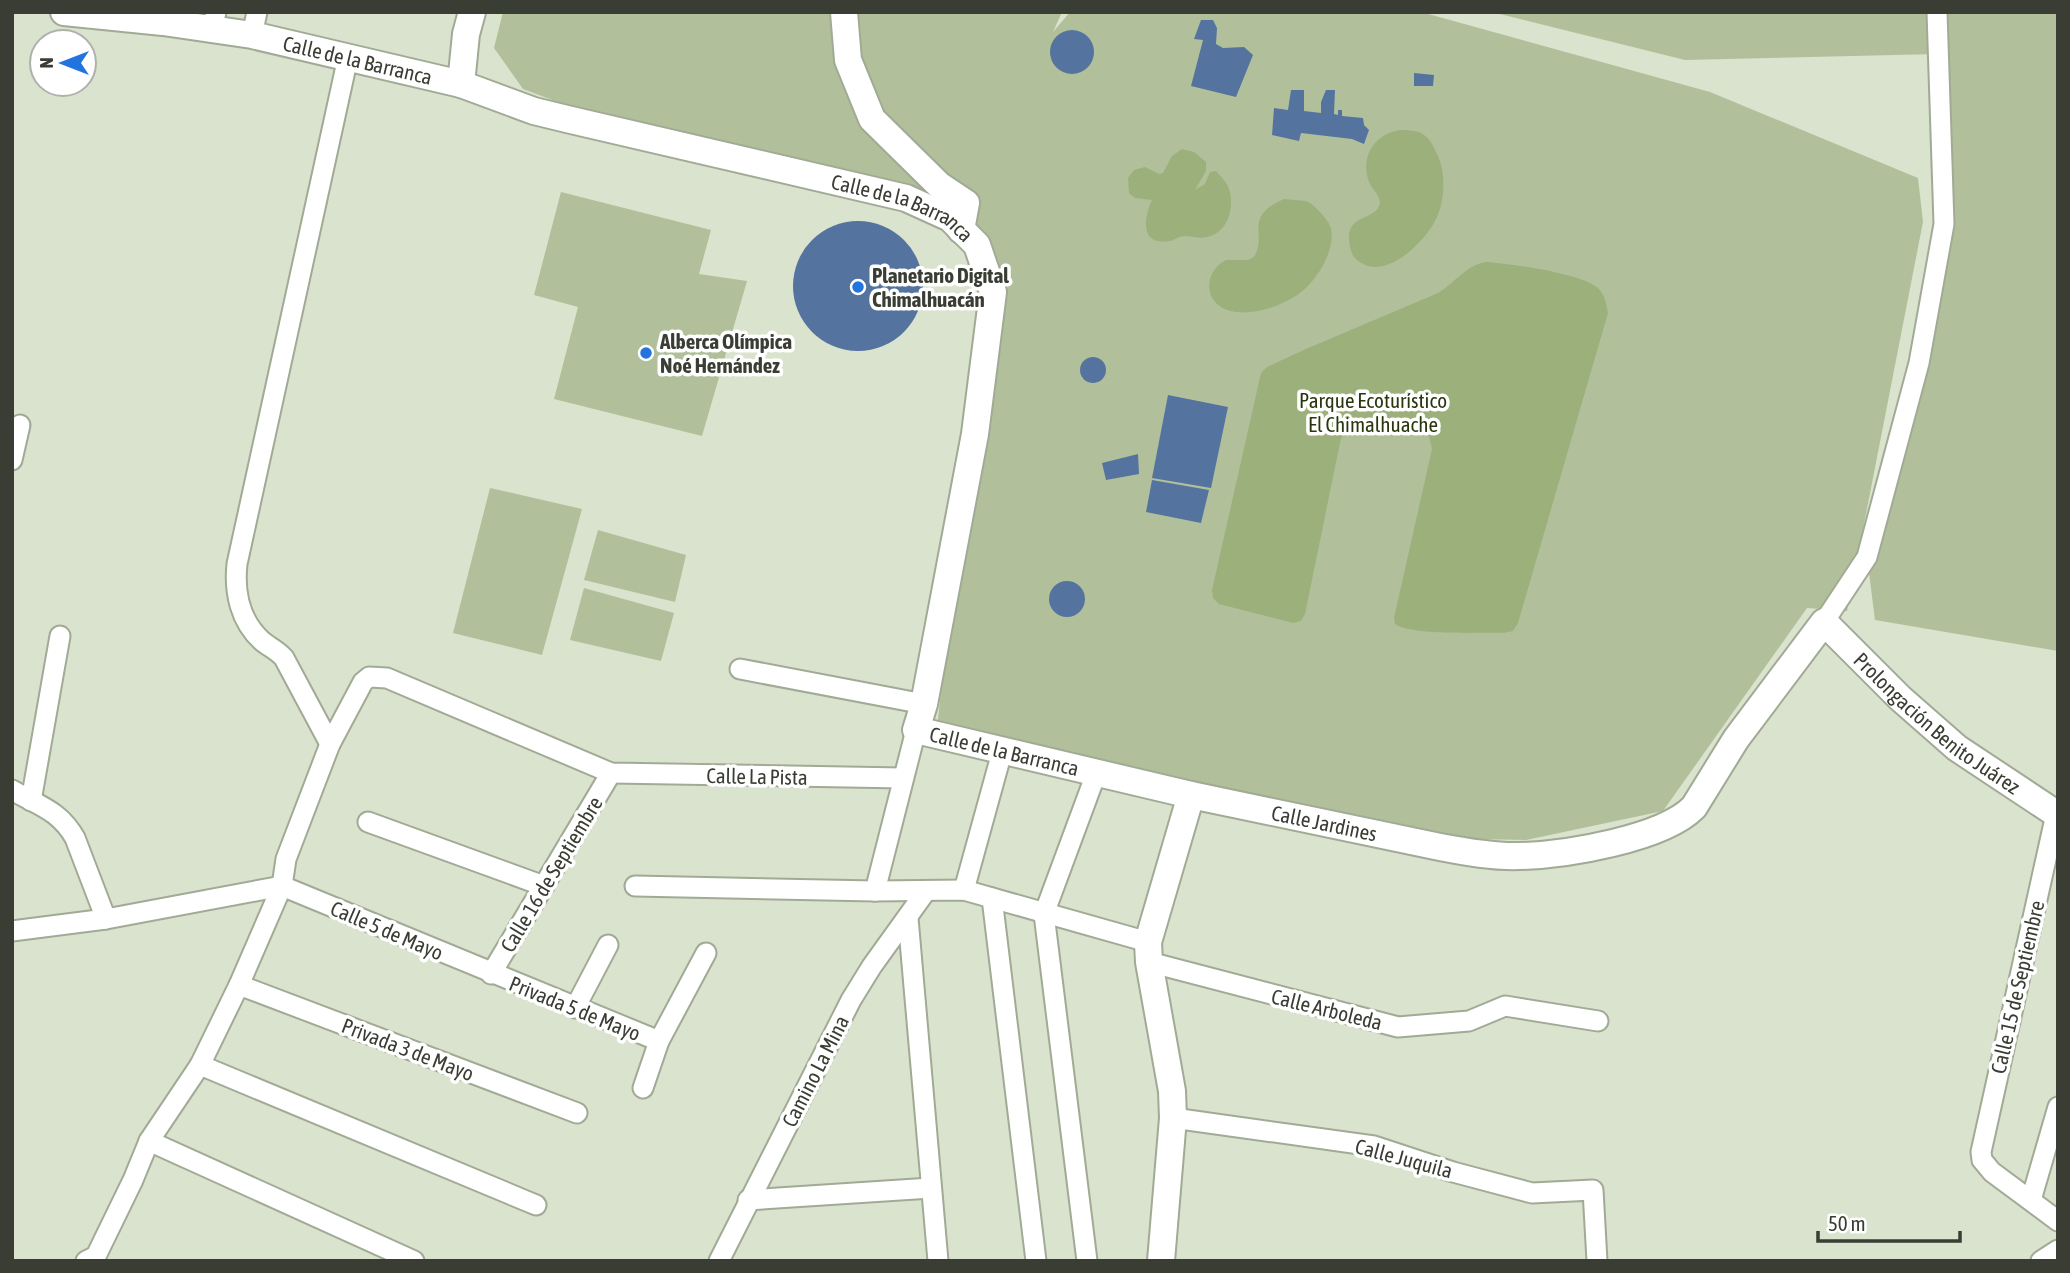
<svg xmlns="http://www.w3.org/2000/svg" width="2070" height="1273" font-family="'Asap Condensed',sans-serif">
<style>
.green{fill:#b1c09b}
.water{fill:#9bb07b}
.building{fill:#55739f}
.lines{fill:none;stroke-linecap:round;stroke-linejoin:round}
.street-casing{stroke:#a1aa95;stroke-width:23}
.secondary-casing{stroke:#a1aa95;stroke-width:30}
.street{stroke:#fff;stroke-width:19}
.secondary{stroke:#fff;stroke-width:26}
.poi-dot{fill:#2474df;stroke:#fff;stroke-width:2.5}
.labels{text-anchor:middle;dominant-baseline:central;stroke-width:7;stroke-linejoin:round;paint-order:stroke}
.street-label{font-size:21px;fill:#393d34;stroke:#fff}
.poi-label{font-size:21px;font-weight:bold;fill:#393d34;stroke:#fff;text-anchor:start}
.park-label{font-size:21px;fill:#29360e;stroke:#fff}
</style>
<rect width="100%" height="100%" fill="#dae3cd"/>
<g class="green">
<polygon points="503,12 1062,12 1053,32 1070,12 1421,12 1710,92 1918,178 1923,222 1847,611 1807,608 1663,811 1526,840 1474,839 937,728 987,268 967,203 587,113 523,89 494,48"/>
<polygon points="1492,12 2058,12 2058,651 1875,620 1867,557 1944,224 1938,54 1685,60"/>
<polygon points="561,192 711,230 699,274 747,281 702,436 554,399 578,307 534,295"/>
<polygon points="490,488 582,509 542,655 453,633"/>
<polygon points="598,530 686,555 675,602 584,580"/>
<polygon points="584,588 674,613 661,661 570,640"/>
</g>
<g class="water">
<path d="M1400 130C1422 130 1428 134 1437 154 1446 172 1445 198 1437 217 1426 242 1380 288 1353 256 1337 213 1373 222 1379 206 1383 197 1372 190 1369 182 1360 157 1374 134 1400 130Z"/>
<path d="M1182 149 1194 152 1206 162V171L1195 190 1205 184 1210 172 1216 171C1220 176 1227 182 1229 189 1235 207 1228 233 1207 237 1199 239 1192 236 1185 236 1179 236 1175 240 1170 241 1139 246 1144 218 1152 200L1135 198 1129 193 1128 178 1134 170 1145 167 1159 174 1163 173 1172 156Z"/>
<path d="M1284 199C1291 200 1299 200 1306 201 1311 203 1315 207 1319 211 1323 215 1329 222 1331 228 1336 252 1314 286 1294 297 1276 308 1249 317 1227 310 1202 301 1205 270 1226 260H1248L1254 257C1268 234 1242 217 1284 199Z"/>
<path d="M1487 262C1511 264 1581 273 1598 288 1605 295 1606 303 1608 313L1518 623 1513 631 1503 633C1479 632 1412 636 1395 624L1394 618 1432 449 1428 432C1407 425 1375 419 1353 423L1341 438 1305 614 1301 621 1293 623 1219 604 1213 598 1212 590 1261 373 1267 367 1306 349 1438 293C1455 283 1467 264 1487 262Z"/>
</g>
<g class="building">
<polygon points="1201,20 1213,20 1217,28 1216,44 1223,48 1244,47 1253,55 1236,97 1191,86 1203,40 1194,39"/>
<circle cx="1072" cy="52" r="22"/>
<polygon points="1414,73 1434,75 1433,86 1414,86"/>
<polygon points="1291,90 1304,90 1304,111 1321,113 1321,102 1326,90 1335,90 1334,114 1338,115 1338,110 1342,110 1342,116 1363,118 1364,125 1369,130 1364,144 1352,139 1301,133 1299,141 1272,135 1274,108 1288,110"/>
<circle cx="858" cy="286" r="65"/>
<circle cx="1093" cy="370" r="13"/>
<polygon points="1168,395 1228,407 1211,488 1152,478"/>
<polygon points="1138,454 1139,474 1106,480 1102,463"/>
<polygon points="1152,480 1209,490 1201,523 1146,512"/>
<circle cx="1067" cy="599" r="18"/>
</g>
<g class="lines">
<g class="street-casing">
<g id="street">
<polyline points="212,29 216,12"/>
<polyline points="252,35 257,12"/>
<polyline points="12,460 20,425"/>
<polyline points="1824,622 1867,557 1919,363 1944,224 1937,12"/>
<polyline points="740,669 924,704"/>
<path d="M330 744 284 658C277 650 269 647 262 641 240 621 234 592 237 564L348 57"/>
<path d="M12 790C39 806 59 810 75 838L106 919"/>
<polyline points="31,801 60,636"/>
<polyline points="2056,814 1981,1152 1982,1160 1992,1172 2058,1221"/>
<polyline points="368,822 544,886"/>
<polyline points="282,886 659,1041"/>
<polyline points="635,886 875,891 964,890 1148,942"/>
<polyline points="964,890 1002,752"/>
<polyline points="875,891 916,730"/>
<polyline points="992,898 1036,1261"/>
<polyline points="908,918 938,1261"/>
<polyline points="12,931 106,919 282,886"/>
<polyline points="1149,962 1398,1027 1469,1021 1505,1006 1598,1021"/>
<polyline points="491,974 611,773"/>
<polyline points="239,985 577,1113"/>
<polyline points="575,1008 608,945"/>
<polyline points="200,1065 536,1205"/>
<polyline points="643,1088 659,1041 706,953"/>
<polyline points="1173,1118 1374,1146 1453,1172 1532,1193 1593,1190 1597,1261"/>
<polyline points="149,1141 414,1261"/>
<polyline points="748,1200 931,1188"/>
<polyline points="2031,1200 2058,1107"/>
<polyline points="86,1261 96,1256 133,1180 149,1141 200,1065 239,985 282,886 286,859 330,744 363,682 369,677 387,678 611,773 903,778"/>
<polyline points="719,1261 851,1000 872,966 926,891"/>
<polyline points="1087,1261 1044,914 1097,771"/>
<polyline points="2041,1261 2058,1250"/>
</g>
</g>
<g class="secondary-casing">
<g id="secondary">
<path id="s1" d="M64 12 163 22 252 35 461 84 534 111 571 120 906 198 950 218 977 245 993 292 975 434 924 704 916 730 1191 795 1440 847C1466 852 1494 857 1520 856 1565 855 1663 839 1694 807L1736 739 1824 622 1900 698 1957 748 2058 815"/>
<polyline points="844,12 848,60 872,119 939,185 966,203 961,230"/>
<polyline points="461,84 466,34 472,12"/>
<polyline points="1161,1261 1173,1118 1172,1091 1149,962 1148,942 1191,795"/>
</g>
</g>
<use href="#street" class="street"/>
<use href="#secondary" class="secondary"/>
</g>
<g class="poi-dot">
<circle cx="858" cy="287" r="7"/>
<circle cx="646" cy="353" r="7"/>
</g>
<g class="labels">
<g class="street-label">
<text stroke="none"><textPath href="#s1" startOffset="298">Calle de la Barranca</textPath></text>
<text stroke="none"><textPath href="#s1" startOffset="864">Calle de la Barranca</textPath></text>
<text stroke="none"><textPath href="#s1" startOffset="2625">Prolongación Benito Juárez</textPath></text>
<text stroke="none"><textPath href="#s1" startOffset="1536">Calle de la Barranca</textPath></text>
<text transform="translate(757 776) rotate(1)">Calle La Pista</text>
<text stroke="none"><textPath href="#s1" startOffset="1864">Calle Jardines</textPath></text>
<text transform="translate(551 874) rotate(-59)">Calle 16 de Septiembre</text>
<text transform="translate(387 930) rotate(23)">Calle 5 de Mayo</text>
<text transform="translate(2017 987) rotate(-77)">Calle 15 de Septiembre</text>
<text transform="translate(575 1008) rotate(22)">Privada 5 de Mayo</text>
<text transform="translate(1327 1009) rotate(14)">Calle Arboleda</text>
<text transform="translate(408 1049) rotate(21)">Privada 3 de Mayo</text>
<text transform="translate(815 1071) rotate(-63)">Camino La Mina</text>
<text transform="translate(1404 1158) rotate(15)">Calle Juquila</text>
</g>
<g class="poi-label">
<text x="872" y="275">Planetario Digital<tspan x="872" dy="24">Chimalhuacán</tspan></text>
<text x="660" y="341">Alberca Olímpica<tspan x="660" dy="24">Noé Hernández</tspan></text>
</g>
<g class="park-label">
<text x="1373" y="400">Parque Ecoturístico<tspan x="1373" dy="24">El Chimalhuache</tspan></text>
</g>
</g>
<rect width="2070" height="1273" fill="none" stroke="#393d34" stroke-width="28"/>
<g transform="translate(63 63) rotate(270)"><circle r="33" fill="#ffffff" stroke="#b0b1ae" stroke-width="2"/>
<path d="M0-5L12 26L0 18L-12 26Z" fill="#2474df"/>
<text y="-10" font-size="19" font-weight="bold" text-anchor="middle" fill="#393d34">N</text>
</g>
<path d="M1818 1231v10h142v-10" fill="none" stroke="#393d34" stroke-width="3.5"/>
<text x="1828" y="1231" font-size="21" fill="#393d34" stroke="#ffffff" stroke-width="5" paint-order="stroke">50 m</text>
</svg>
